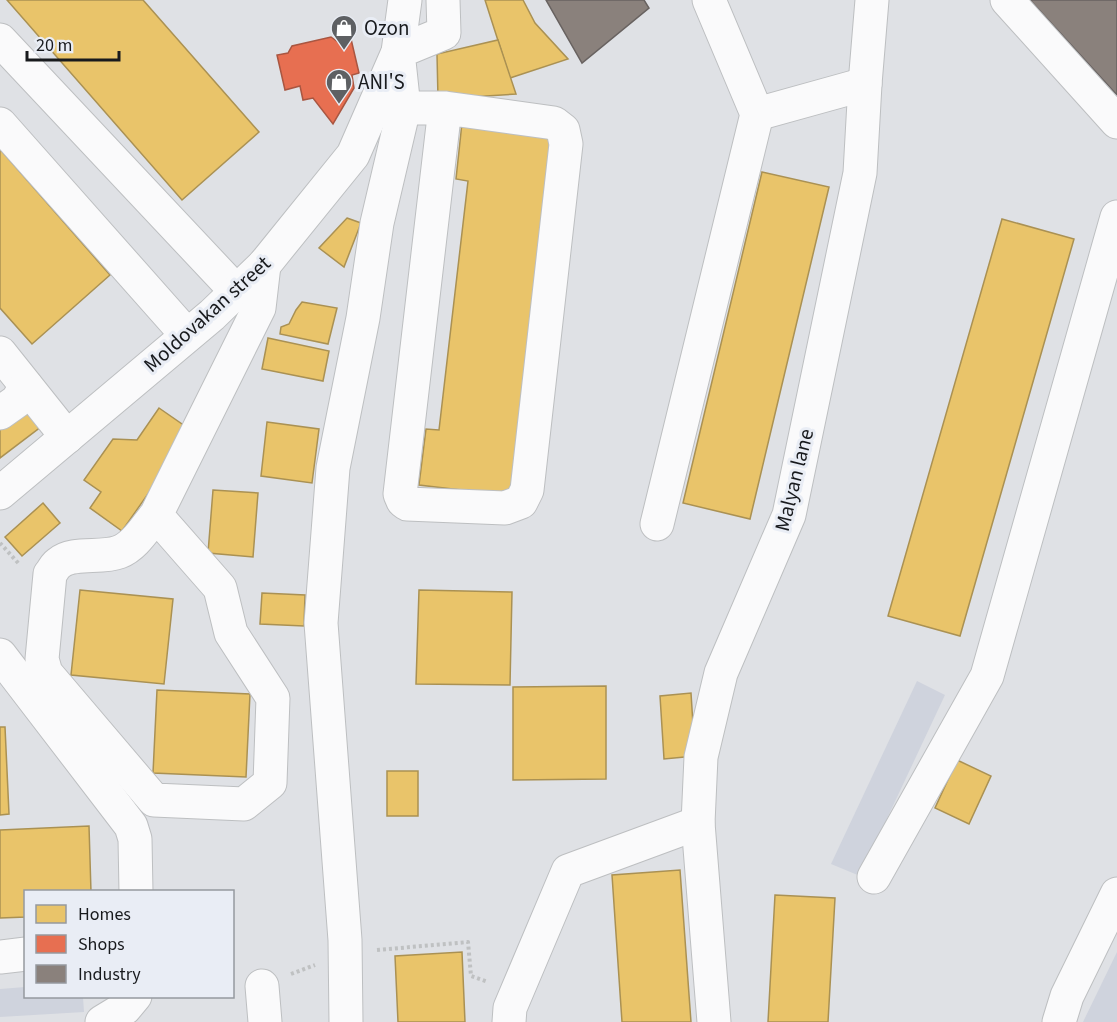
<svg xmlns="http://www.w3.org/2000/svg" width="1117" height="1022" font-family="'Source Sans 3',sans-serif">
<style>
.built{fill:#cfd3dd}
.homes{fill:#e9c46a;stroke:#aa9153;stroke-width:1.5}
.shops{fill:#e76f51;stroke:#a95641;stroke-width:1.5}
.industry{fill:#8a817c;stroke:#686260;stroke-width:1.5}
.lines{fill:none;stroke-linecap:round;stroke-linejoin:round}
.minor-casing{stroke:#bdbfc1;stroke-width:35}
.path{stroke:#bfc1c2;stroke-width:4;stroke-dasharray:3 3;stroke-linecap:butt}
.minor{stroke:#fafafb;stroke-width:33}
.labels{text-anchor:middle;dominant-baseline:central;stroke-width:6;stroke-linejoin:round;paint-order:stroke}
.poi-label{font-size:21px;fill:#181a1d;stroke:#e9edf5;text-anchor:start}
.street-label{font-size:21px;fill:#181a1d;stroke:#e9edf5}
</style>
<rect width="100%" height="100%" fill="#dfe1e5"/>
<g class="built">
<polygon points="917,681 945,695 860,876 831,864"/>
<polygon points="1117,952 1117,1022 1083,1022"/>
<polygon points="25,987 26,996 83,997 84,1012 0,1017 0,989"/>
</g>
<g class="homes">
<polygon points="7,0 143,0 259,132 182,200"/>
<polygon points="485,0 523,0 535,23 568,59 510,78"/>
<polygon points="498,40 516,94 438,99 437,54"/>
<polygon points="462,123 563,135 520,497 419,485 426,429 439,430 468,181 456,179"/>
<polygon points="0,149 110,275 32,344 0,308"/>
<polygon points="762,172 829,187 750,519 683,503"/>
<polygon points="347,218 361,223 344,267 319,248"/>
<polygon points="1002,219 1074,239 960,636 888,616"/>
<polygon points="302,302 337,308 328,344 280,334 281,327 289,324 296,310"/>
<polygon points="268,338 329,351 323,381 262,369"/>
<polygon points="159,408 192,431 122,531 90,508 101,492 84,480 113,439 137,440"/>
<polygon points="29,409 42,426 0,458 0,426"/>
<polygon points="267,422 319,429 312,483 261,476"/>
<polygon points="213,490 258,493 253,557 208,553"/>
<polygon points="43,503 60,523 22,556 5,537"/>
<polygon points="80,590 173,599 164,684 71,675"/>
<polygon points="419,590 512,592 510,685 416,684"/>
<polygon points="262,593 305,595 304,626 260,624"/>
<polygon points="606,686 606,779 513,780 513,687"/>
<polygon points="157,690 250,694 246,777 153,773"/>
<polygon points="691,693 695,756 664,759 660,696"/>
<polygon points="0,727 5,727 9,814 0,815"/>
<polygon points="957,760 991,776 969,824 935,808"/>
<rect x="387" y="771" width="31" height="45"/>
<polygon points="89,826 91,892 26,892 26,917 0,918 0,830"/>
<polygon points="680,870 691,1022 622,1022 612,875"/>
<polygon points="775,895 835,898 828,1022 768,1022"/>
<polygon points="462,952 465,1022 398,1022 395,956"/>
</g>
<polygon class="shops" points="331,37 338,42 351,39 359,73 352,75 354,88 333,124 313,98 303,100 300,86 285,90 277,55 288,53 292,46"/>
<g class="industry">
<polygon points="546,0 644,0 649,8 582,63"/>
<polygon points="1030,0 1117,0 1117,95"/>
</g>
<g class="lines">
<g class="minor-casing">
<g id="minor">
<polyline points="1007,0 1117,122"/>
<polyline points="0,40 236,291"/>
<polyline points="404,108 445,108 554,123 563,130 566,144 527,490 521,502 505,508 407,504 403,501 400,494 445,108"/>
<polyline points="757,114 865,84"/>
<polyline points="0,124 187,335"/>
<polyline points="0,353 67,437"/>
<polyline points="0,413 17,401 26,386"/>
<polyline points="0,493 212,315 264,265 353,155 398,52 405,0"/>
<path d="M156 515 220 588 231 633 273 698 270 783 244 804 154 800 46 673 42 659 50 574C53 571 55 565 59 563 73 551 101 559 119 552 135 546 145 528 156 515L259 308 264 265"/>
<polyline points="657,524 757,114 709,0"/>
<polyline points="0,655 131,826 135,839 136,892"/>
<polyline points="874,877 987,676 1117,217"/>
<polyline points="0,957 26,954"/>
<polyline points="262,986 265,1022"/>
<polyline points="102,1022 125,1008 135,996"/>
<polyline points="346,1022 345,940 321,623 333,468 363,318 377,223 404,108 398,52 444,33 443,0"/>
<polyline points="509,1022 510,1008 568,871 698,823"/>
<polyline points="714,1022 698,823 701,757 721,673 789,515 860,173 865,84 872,0"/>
<polyline points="1059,1022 1067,996 1117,894"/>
</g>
</g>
<g class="path">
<polyline points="0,543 20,565"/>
<polyline points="377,950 468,942 471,976 488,982"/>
<polyline points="291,974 315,965"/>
</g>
<use href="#minor" class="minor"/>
</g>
<defs>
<g id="shop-pin" transform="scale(1.35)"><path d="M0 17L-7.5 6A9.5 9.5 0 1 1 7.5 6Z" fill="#5e6063" stroke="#e9edf5"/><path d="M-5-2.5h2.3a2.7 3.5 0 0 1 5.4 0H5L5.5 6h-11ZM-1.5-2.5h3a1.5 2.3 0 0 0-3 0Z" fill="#fff"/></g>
</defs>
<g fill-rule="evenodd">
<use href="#shop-pin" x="344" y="28"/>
<use href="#shop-pin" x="339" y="82"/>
</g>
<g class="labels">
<g class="poi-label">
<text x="364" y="28">Ozon</text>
<text x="358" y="82">ANI'S</text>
</g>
<g class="street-label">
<text transform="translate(207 314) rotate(-42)">Moldovakan street</text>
<text transform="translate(794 480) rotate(-76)">Malyan lane</text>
</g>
</g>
<rect x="24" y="890" width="210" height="108" fill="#e9edf5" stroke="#95999f" stroke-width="1.5"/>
<rect x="36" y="905" width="30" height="18" fill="#e9c46a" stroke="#95999f" stroke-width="1.5"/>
<text x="78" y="920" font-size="18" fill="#181a1d">Homes</text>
<rect x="36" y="935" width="30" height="18" fill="#e76f51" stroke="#95999f" stroke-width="1.5"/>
<text x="78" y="950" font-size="18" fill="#181a1d">Shops</text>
<rect x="36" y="965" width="30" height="18" fill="#8a817c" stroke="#95999f" stroke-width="1.5"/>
<text x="78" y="980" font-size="18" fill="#181a1d">Industry</text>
<path d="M27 51v9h92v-9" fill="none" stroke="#181a1d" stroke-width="3"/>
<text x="36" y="51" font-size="18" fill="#181a1d" stroke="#e9edf5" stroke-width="4.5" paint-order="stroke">20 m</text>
</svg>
